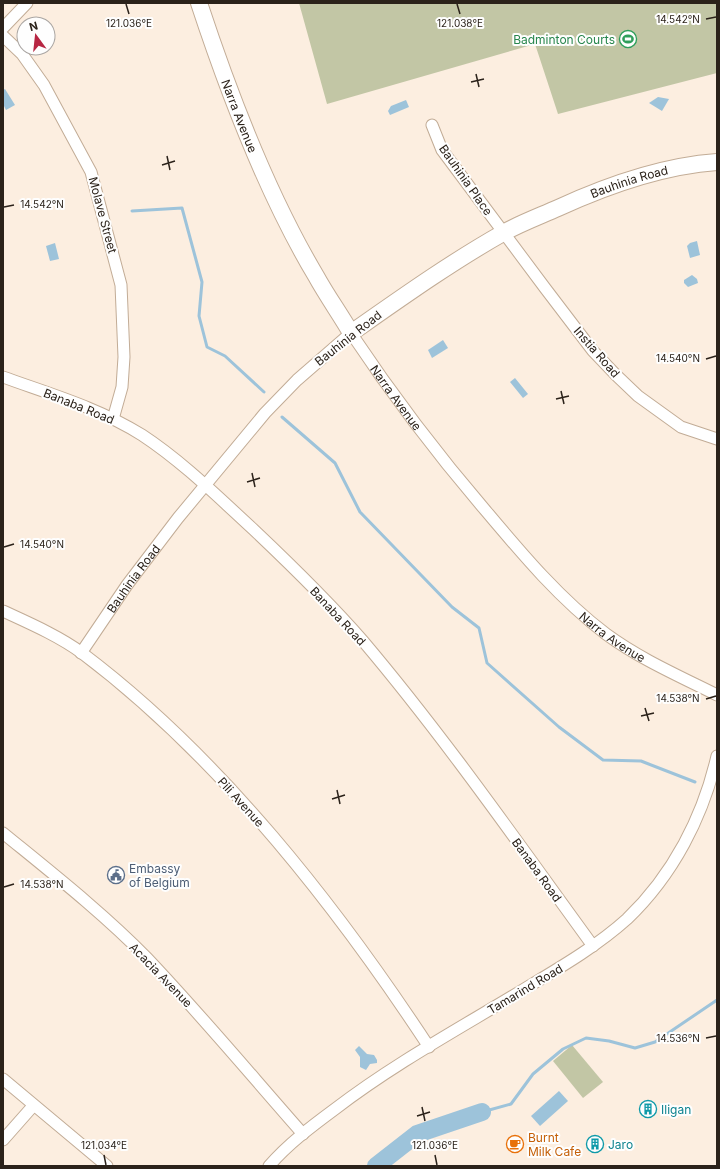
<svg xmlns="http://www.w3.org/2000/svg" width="720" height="1169" font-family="Inter,sans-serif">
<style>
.green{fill:#c2c6a5}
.water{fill:#9dc3da}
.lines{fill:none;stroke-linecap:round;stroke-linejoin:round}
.stream{stroke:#9dc3da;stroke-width:3}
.river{stroke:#9dc3da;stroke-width:18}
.street-casing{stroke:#c2ac96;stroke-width:13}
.secondary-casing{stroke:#c2ac96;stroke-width:18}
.street{stroke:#fff;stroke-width:11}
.secondary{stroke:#fff;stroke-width:16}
.ticks{fill:none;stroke:#2b221a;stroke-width:1.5}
.labels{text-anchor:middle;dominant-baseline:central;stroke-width:4;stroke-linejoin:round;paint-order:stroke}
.leisure-label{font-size:12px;fill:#27864d;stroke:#fefefe;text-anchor:end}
.street-label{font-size:12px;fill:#2b221a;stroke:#fefefe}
.service-label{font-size:12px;fill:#4e5e75;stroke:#fefefe;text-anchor:start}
.culture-label{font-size:12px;fill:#0d838f;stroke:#fefefe;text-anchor:start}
.food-label{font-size:12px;fill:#c56008;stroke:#fefefe;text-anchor:start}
.ticks-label{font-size:10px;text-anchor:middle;fill:#2b221a;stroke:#fefefe;stroke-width:4;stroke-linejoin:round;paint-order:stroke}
</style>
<rect width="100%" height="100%" fill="#fceee0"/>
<g class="green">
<polygon points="299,3 717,3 717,73 558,114 535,44 327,104"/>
<polygon points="572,1045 603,1082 583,1098 553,1061"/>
</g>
<g class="water">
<polygon points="5,89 15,105 6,110 3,104 3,90"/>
<polygon points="658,97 669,99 662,111 649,103"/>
<polygon points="406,100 409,107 390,115 388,111 391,106"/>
<polygon points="697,241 700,255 690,258 687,246 690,243"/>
<polygon points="55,243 59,259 50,261 46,246"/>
<polygon points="692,275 697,279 698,283 688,287 684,283 684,280"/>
<polygon points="443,340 448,348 432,358 428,350"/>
<polygon points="515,378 528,394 523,398 510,382"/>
<polygon points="359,1046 367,1054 374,1055 377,1060 377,1063 370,1064 366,1070 360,1067 360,1057 355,1050"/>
<polygon points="559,1091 568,1101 540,1126 531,1116"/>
</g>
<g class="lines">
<g class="stream">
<polyline points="132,211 182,208 202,282 199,316 207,347 225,356 264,392"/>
<polyline points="282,417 335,463 360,512 452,607 479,628 487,663 559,727 603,760 641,761 695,782"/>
<polyline points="482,1112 511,1104 533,1074 563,1049 586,1038 609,1041 635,1048 655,1042 717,1000"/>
</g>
<polyline class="river" points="376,1166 417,1134 482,1112"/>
<g class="street-casing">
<g id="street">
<polyline points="3,28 27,3"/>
<polyline points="3,36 22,54 44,85 91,172 121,285 124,357 122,387 113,419"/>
<polyline points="432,125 442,150 545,288 593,351 616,375 638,396 681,427 717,439"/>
<path d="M3 377C50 394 99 408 142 435 183 462 218 497 254 530 291 565 329 602 363 641 445 738 518 843 593 946"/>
<path d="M3 611C29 623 59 636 82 653 220 757 335 904 429 1047"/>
<path id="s1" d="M81 653 127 585 178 518 265 413 297 380 351 333C393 396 437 454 486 511 523 555 560 599 606 634 640 659 679 676 717 695"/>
<path d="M3 833C52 873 103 913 147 958 201 1015 251 1075 303 1134"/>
<polyline points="3,1079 107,1166"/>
<polyline points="3,1140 33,1106"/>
<path d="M269 1166C288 1144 312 1126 335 1109 395 1063 462 1027 526 988 561 967 597 946 627 919 673 875 703 817 717 756"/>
</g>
</g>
<g class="secondary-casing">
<g id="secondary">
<path id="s2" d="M199 3C229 94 267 194 316 276 327 296 340 314 351 333 401 298 450 263 503 233 521 223 540 216 558 208 608 185 661 166 717 162"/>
</g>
</g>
<use href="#street" class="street"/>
<use href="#secondary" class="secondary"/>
</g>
<path class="ticks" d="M126 4 129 14M457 4 460 14M706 19 716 17M476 74 479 87M471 82 484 79M167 156 170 170M162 165 175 161M4 207 14 205M706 359 716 356M561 391 564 404M556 399 569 396M252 473 255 487M247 482 260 478M4 547 14 544M706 699 716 696M645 708 649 721M641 716 654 713M337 790 340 804M332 799 345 795M4 887 14 884M706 1038 716 1036M422 1107 425 1121M417 1116 430 1112M104 1155 106 1165M435 1155 437 1165"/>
<defs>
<g id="stadium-ring" transform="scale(0.9)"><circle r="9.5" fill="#fefefe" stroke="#2e9e5b" stroke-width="1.5"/><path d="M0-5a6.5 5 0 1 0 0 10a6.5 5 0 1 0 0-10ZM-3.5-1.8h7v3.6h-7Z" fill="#2e9e5b"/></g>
<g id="civic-ring" transform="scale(0.9)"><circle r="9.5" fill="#fefefe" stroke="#5c6f8a" stroke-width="1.5"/><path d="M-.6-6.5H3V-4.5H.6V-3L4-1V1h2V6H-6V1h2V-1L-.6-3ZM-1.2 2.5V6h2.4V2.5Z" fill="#5c6f8a"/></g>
<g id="building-ring" transform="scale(0.9)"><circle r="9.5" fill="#fefefe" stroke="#0f9aa8" stroke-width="1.5"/><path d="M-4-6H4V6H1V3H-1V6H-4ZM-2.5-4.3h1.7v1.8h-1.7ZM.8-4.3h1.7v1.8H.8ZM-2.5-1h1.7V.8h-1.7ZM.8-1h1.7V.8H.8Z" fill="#0f9aa8"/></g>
<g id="cafe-ring" transform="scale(0.9)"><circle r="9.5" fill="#fefefe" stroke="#e8710a" stroke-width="1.5"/><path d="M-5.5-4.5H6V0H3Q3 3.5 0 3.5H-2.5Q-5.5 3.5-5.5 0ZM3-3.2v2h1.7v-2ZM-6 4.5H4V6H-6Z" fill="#e8710a"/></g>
</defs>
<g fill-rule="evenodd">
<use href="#stadium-ring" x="628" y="39"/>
<use href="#civic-ring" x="116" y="875"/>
<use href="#building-ring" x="648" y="1109"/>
<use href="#cafe-ring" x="515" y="1144"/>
<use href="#building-ring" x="595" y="1144"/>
</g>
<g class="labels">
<g class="leisure-label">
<text x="615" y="39">Badminton Courts</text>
</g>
<g class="street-label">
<text stroke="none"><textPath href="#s2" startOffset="120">Narra Avenue</textPath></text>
<text transform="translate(466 180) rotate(55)">Bauhinia Place</text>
<text stroke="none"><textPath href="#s2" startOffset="683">Bauhinia Road</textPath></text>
<text transform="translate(103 215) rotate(75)">Molave Street</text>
<text transform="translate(348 338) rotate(-38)">Bauhinia Road</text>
<text transform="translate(597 352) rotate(49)">Instia Road</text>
<text stroke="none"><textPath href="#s1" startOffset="499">Narra Avenue</textPath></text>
<text transform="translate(79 406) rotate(22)">Banaba Road</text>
<text stroke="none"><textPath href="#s1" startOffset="91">Bauhinia Road</textPath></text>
<text transform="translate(338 616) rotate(47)">Banaba Road</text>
<text stroke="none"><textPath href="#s1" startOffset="823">Narra Avenue</textPath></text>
<text transform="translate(241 802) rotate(48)">Pili Avenue</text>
<text transform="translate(537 870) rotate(54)">Banaba Road</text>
<text transform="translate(161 975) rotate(46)">Acacia Avenue</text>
<text transform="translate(525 989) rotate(-31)">Tamarind Road</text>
</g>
<g class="service-label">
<text x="129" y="868">Embassy<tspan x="129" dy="14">of Belgium</tspan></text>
</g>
<g class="culture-label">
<text x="661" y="1109">Iligan</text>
<text x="608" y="1144">Jaro</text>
</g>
<g class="food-label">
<text x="528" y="1137">Burnt<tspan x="528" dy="14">Milk Cafe</tspan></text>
</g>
</g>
<g class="ticks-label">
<text x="678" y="23">14.542°N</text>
<text x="129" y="27">121.036°E</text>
<text x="460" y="27">121.038°E</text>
<text x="42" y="208">14.542°N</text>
<text x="678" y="362">14.540°N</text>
<text x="42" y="548">14.540°N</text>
<text x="678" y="702">14.538°N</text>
<text x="42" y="888">14.538°N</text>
<text x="678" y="1042">14.536°N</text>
<text x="104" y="1149">121.034°E</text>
<text x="435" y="1149">121.036°E</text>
</g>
<rect width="720" height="1169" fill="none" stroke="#2b221a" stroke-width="8"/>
<g transform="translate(36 36) rotate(345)"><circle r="19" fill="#fefefe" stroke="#aaa6a3"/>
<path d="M0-3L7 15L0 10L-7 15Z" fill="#b72643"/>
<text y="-6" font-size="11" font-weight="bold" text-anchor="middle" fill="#2b221a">N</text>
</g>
</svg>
